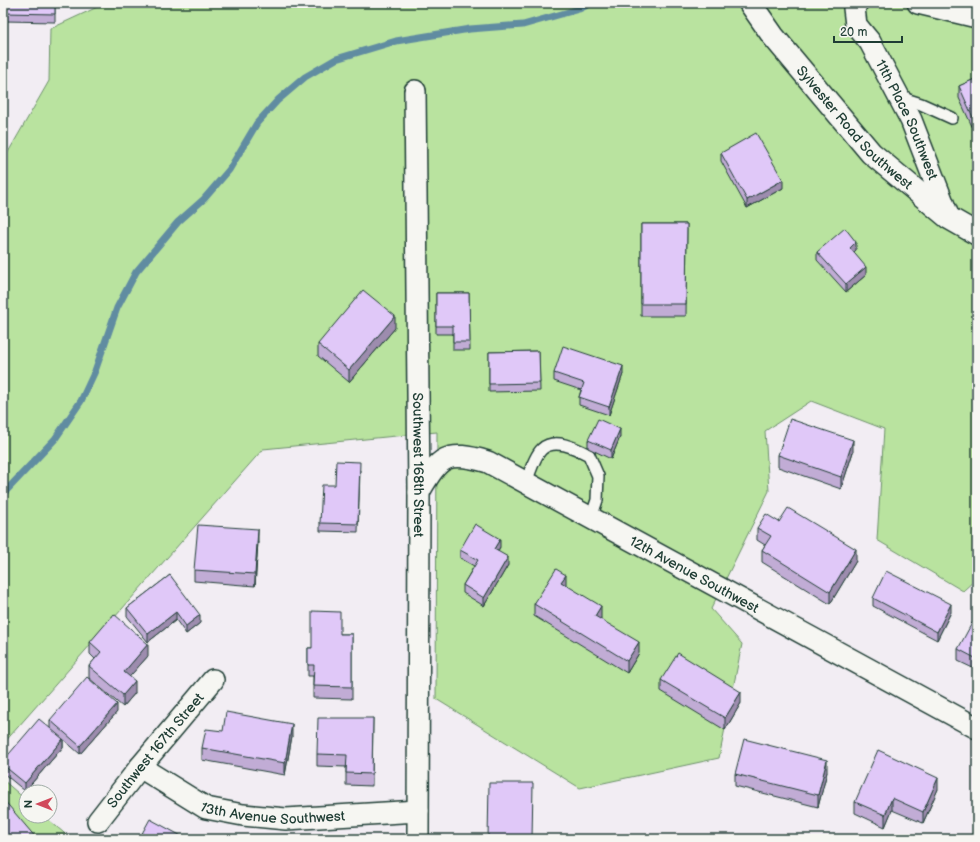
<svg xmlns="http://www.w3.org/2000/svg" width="980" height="842" font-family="'Balsamiq Sans',sans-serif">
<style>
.green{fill:#b9e39f;stroke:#6c906a}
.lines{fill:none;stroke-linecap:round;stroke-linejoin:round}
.stream{stroke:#618ca1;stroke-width:7}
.service-casing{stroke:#1f3d34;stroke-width:14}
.minor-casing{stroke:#1f3d34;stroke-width:24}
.tertiary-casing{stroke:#1f3d34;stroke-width:25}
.service{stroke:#f6f6f2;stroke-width:11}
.minor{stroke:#f6f6f2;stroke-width:21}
.tertiary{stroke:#f6f6f2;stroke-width:22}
.wall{fill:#c1acd5;stroke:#1f3d34}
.shaded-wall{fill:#9d8cae;stroke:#1f3d34}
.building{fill:#e0c8f8;stroke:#1f3d34}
.labels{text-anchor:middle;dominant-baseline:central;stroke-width:3;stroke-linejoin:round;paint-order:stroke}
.street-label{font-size:14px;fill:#1f3d34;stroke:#f6f6f2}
</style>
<rect width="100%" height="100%" fill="#f2edf3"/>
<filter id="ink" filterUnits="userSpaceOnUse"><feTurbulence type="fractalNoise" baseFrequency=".025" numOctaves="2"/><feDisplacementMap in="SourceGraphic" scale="8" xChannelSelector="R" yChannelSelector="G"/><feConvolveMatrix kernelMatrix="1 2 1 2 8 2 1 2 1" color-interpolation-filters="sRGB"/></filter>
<g filter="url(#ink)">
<g class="green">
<polygon points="106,3 977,3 977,578 963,591 877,540 884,429 811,401 765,431 769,491 711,609 742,644 719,758 580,788 436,699 437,432 263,449 3,744 3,161 49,81 50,29"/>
<polygon points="3,780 26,800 26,816 44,816 70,838 68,839 3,839"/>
</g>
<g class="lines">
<polyline class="stream" points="3,494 55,439 81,401 95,371 117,308 136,272 178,222 204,199 229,170 257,123 278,100 305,77 336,59 396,41 470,29 523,25 579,9 591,3"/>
<g class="service-casing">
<g id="service">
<polyline points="899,97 921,104 952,118"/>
<path d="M526 483C529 474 535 455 542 449 555 437 577 449 589 455L598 476 597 500 591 518"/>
</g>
</g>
<g class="minor-casing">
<g id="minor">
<path id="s1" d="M857 3 854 8 856 25 870 42 911 120 949 218"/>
<polyline points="918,3 977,17"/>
<path id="s2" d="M415 91 419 492 418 839"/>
<path id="s3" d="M419 492C440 456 446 450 488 462L977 728"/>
<path id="s4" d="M140 767 206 808 243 815 286 819 418 811"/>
<path id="s5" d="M98 821 140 767 213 680"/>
</g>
</g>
<g class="tertiary-casing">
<g id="tertiary">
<path id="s6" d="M750 3 773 36 871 153 949 218 977 234"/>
</g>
</g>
<use href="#service" class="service"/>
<use href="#minor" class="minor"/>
<use href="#tertiary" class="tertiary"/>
</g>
<g class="wall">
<polygon points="5,3 55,3 55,22 5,21"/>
<polygon points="977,78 976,135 959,98 959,86"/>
<polygon points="721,153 783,188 747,208 721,161"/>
<polygon points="641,224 687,224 686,316 641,316"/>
<polygon points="856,250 854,252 866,275 846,292 817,260 817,252"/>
<polygon points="436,293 469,293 470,350 453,350 453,334 436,334"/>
<polygon points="395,328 349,382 318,356 318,344"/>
<polygon points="539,351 540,391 489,392 489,352"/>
<polygon points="554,373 623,374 609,415 579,405 579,397 581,390 554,381"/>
<polygon points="620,437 611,459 588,448 588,440"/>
<polygon points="853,452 841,489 778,467 778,455"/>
<polygon points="360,470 358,532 320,531 320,523 335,485"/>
<polygon points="779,522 856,561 830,604 762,562 762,550 765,545 757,540 757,528"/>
<polygon points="258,541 255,586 194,581 194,570"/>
<polygon points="500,547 498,551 508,565 484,606 463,593 463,585 474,566 460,558 460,550"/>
<polygon points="170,575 200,623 186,634 176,620 148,642 127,616 127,608"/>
<polygon points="566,585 601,618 601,619 639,653 627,673 534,616 534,604"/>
<polygon points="873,598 951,612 937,640 873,606"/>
<polygon points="977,625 977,670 958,661 958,649"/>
<polygon points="340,634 352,634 352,699 313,698 313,676 308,676 308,648 312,648"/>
<polygon points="90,642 148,656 129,677 135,693 123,707 89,678 89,666 95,659 90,654"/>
<polygon points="661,680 741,703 725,730 661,691"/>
<polygon points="117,712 80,754 63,739 63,747 25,791 3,773 3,761 50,728 50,720"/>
<polygon points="373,718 372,786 346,785 346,767 317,766 317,754"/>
<polygon points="292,736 285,775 202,760 202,748"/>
<polygon points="827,772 818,807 735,786 735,774"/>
<polygon points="938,789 923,823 892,810 885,827 855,813 855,802"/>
</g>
<g class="shaded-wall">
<polygon points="977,123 977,135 976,135 976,124"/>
<polygon points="783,180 783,188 747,208 747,200"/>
<polygon points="856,242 856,250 850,256 850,248"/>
<polygon points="866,267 866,275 846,292 846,284"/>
<polygon points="395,316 395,328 349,382 349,370"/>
<polygon points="623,366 623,374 609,415 609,407"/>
<polygon points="620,429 620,437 611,459 611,450"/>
<polygon points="853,440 853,452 841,489 841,477"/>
<polygon points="258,529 258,541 255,586 255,574"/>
<polygon points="500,539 500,547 494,557 494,549"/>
<polygon points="856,549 856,561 830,604 830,592"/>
<polygon points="508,557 508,565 484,606 484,598"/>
<polygon points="566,575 566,586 561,582"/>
<polygon points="951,604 951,612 937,640 937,632"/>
<polygon points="601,606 601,618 595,627 595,616"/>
<polygon points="176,612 176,620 148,642 148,634"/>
<polygon points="200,615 200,623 186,634 186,626"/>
<polygon points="639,642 639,653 627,673 627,661"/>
<polygon points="148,644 148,656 124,683 124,672"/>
<polygon points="135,681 135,693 123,707 123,695"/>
<polygon points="741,692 741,703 725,730 725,718"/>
<polygon points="117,704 117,712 80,754 80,746"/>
<polygon points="292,724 292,736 285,775 285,763"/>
<polygon points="63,739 63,747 25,791 25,783"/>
<polygon points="827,760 827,772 818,807 818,795"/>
<polygon points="938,778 938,789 923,823 923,812"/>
<polygon points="892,798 892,810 885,827 885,815"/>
</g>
<g class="building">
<polygon points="5,3 55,3 55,14 5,13"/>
<polygon points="977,78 977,123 976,124 959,86"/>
<polygon points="756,133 783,180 747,200 721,153"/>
<polygon points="641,224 687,224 686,304 641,304"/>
<polygon points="845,228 856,242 850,248 866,267 846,284 817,252"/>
<polygon points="363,290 395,316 349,370 318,344"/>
<polygon points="436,293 469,293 470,342 453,342 453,326 436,326"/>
<polygon points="563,346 623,366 609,407 579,397 584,383 554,373"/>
<polygon points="539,351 540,383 489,384 489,352"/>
<polygon points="598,419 620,429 611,450 588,440"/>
<polygon points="790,419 853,440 841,477 778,455"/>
<polygon points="336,461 360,462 358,524 320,523 322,485 335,485"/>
<polygon points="788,508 856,549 830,592 762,550 771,536 757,528 766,514 779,522"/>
<polygon points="475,524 500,539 494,549 508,557 484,598 463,585 478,560 460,550"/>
<polygon points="198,525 258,529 255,574 194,570"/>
<polygon points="556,569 566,575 561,582 601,606 595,616 639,642 627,661 534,604"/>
<polygon points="886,571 951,604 937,632 873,598"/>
<polygon points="170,575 200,615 186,626 176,612 148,634 127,608"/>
<polygon points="312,611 340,612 340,634 352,634 352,687 313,686 314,665 308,665 308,648 312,648"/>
<polygon points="114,614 148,644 124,672 135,681 123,695 89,666 101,652 90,642"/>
<polygon points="972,623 977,625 977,659 958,649"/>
<polygon points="678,653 741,692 725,718 661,680"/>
<polygon points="87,677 117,704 80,746 50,720"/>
<polygon points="226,712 292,724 285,763 202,748 206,729 223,731"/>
<polygon points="318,718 373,718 372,774 346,773 347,755 317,754"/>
<polygon points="39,719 63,739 25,783 3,765 3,761"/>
<polygon points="744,739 827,760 818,795 735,774"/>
<polygon points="878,750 938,778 923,812 892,798 885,815 855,802"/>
<polygon points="489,783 533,783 532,839 488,839"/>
<polygon points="3,799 37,839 3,839"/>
<polygon points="150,819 187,839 139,839"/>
</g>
</g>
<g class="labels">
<g class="street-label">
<text stroke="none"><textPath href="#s1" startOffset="131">11th Place Southwest</textPath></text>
<text stroke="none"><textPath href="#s6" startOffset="163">Sylvester Road Southwest</textPath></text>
<text stroke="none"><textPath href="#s2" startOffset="374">Southwest 168th Street</textPath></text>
<text stroke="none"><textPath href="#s3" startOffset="321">12th Avenue Southwest</textPath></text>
<text stroke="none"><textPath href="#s5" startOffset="91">Southwest 167th Street</textPath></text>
<text stroke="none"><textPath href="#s4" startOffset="145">13th Avenue Southwest</textPath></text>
</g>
</g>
<rect width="980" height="842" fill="none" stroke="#f6f6f2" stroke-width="16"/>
<rect x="8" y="8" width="964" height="826" fill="none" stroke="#1f3d34" stroke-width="1.5" filter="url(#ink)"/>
<g transform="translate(38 804) rotate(270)"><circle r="19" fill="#f6f6f2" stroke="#a0aca6"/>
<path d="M0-3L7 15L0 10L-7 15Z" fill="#d1495b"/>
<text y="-6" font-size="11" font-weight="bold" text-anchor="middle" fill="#1f3d34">N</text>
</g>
<path d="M834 36v6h68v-6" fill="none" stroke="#1f3d34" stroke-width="2"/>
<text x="840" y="36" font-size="12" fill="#1f3d34" stroke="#f6f6f2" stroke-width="3" paint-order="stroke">20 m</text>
</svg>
